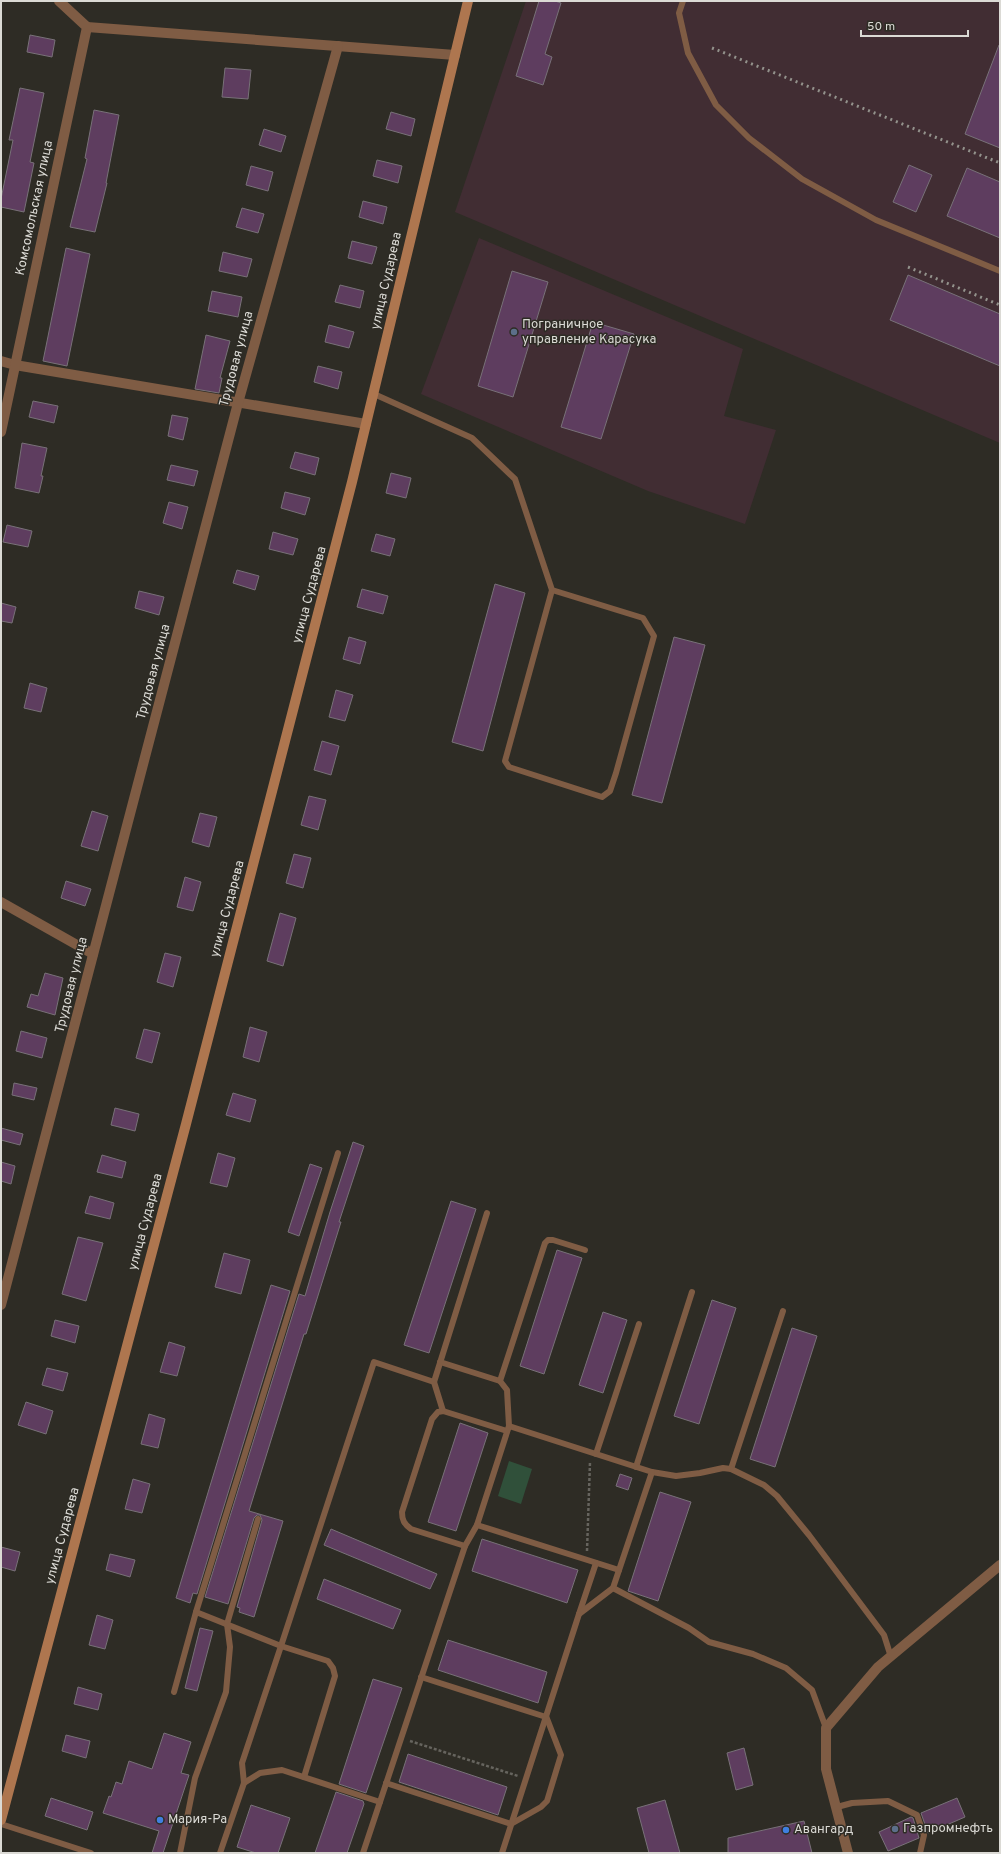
<svg xmlns="http://www.w3.org/2000/svg" width="1001" height="1854" font-family="Overpass,sans-serif">
<style>
.industrial{fill:#412d33}
.green{fill:#30503a}
.building{fill:#5e3d5f;stroke:#787178}
.lines{fill:none;stroke-linecap:round;stroke-linejoin:round}
.path{stroke:#66645e;stroke-width:2.5;stroke-dasharray:3 2;stroke-linecap:butt}
.lane{stroke:#7f5c44;stroke-width:6}
.street{stroke:#7f5c44;stroke-width:10}
.secondary{stroke:#ae764f;stroke-width:10}
.rail{stroke:#93928c;stroke-width:3;stroke-dasharray:2 4;stroke-linecap:butt}
.service-dot{fill:#5c6f8a;stroke:#2e2c25;stroke-width:1.5}
.shop-dot{fill:#3f7fe0;stroke:#2e2c25;stroke-width:1.5}
.labels{text-anchor:middle;dominant-baseline:central;stroke-width:3;stroke-linejoin:round;paint-order:stroke}
.street-label{font-size:13px;fill:#dbdad5;stroke:#2e2c25}
.poi-label{font-size:13px;fill:#dbdad5;stroke:#2e2c25;text-anchor:start}
</style>
<rect width="100%" height="100%" fill="#2e2c25"/>
<g class="industrial">
<polygon points="526,1 1000,1 1000,443 455,212"/>
<polygon points="479,238 743,349 724,416 776,430 745,524 648,491 421,394"/>
</g>
<polygon class="green" points="509,1461 532,1469 521,1504 498,1496"/>
<g class="building">
<polygon points="539,1 555,1 561,3 545,54 552,57 543,85 516,76"/>
<polygon points="30,35 55,40 52,57 27,52"/>
<polygon points="999,45 1000,45 1000,148 965,134"/>
<polygon points="225,68 251,70 248,99 222,97"/>
<polygon points="20,88 44,93 30,162 34,163 24,212 1,207 1,199 13,140 9,140"/>
<polygon points="94,110 119,115 106,183 107,183 95,232 70,227 87,159 85,158"/>
<polygon points="391,112 415,119 411,136 386,129"/>
<polygon points="264,129 286,136 281,152 259,145"/>
<polygon points="377,160 402,166 398,183 373,176"/>
<polygon points="909,165 932,175 916,212 893,202"/>
<polygon points="251,166 273,172 268,191 246,185"/>
<polygon points="967,168 1000,182 1000,238 947,216"/>
<polygon points="363,201 387,207 383,224 359,217"/>
<polygon points="242,208 264,214 258,233 236,227"/>
<polygon points="352,241 377,247 372,264 348,258"/>
<polygon points="66,248 90,254 67,366 43,361"/>
<polygon points="223,252 252,259 247,277 219,271"/>
<polygon points="512,271 548,282 513,397 478,386"/>
<polygon points="908,275 1000,314 1000,366 890,320"/>
<polygon points="340,285 364,291 360,308 335,302"/>
<polygon points="212,291 242,297 238,317 208,311"/>
<polygon points="593,322 634,334 601,439 561,427"/>
<polygon points="329,325 354,332 349,348 325,342"/>
<polygon points="206,335 230,341 220,378 222,378 219,393 195,389"/>
<polygon points="318,366 342,372 338,389 314,382"/>
<polygon points="33,401 58,406 54,423 29,417"/>
<polygon points="172,415 188,418 183,440 168,436"/>
<polygon points="22,443 47,448 41,476 43,476 39,493 15,488"/>
<polygon points="295,452 319,458 315,475 290,468"/>
<polygon points="171,465 198,471 194,486 167,480"/>
<polygon points="391,473 411,478 406,498 386,493"/>
<polygon points="285,492 310,498 305,515 281,508"/>
<polygon points="169,502 188,507 182,529 163,523"/>
<polygon points="7,525 32,531 28,547 3,542"/>
<polygon points="273,532 298,539 293,555 269,549"/>
<polygon points="376,534 395,539 390,556 371,551"/>
<polygon points="237,570 259,576 255,590 233,583"/>
<polygon points="495,584 525,593 483,751 452,742"/>
<polygon points="362,589 388,596 383,614 357,607"/>
<polygon points="139,591 164,597 159,615 135,608"/>
<polygon points="1,603 16,607 12,623 1,621"/>
<polygon points="349,637 366,642 360,664 343,659"/>
<polygon points="674,637 705,645 662,803 632,795"/>
<polygon points="30,683 47,688 41,712 24,708"/>
<polygon points="336,690 353,695 345,721 329,717"/>
<polygon points="322,741 339,746 331,775 314,770"/>
<polygon points="309,796 326,800 318,830 301,825"/>
<polygon points="92,811 108,816 98,851 81,846"/>
<polygon points="200,813 217,817 209,847 192,842"/>
<polygon points="294,854 311,858 303,888 286,883"/>
<polygon points="185,877 201,882 193,911 177,907"/>
<polygon points="66,881 91,889 85,906 61,898"/>
<polygon points="280,913 296,918 283,966 267,961"/>
<polygon points="165,953 181,957 173,987 157,982"/>
<polygon points="45,973 63,978 55,1015 27,1007 31,994 38,996"/>
<polygon points="250,1027 267,1032 259,1062 243,1057"/>
<polygon points="144,1029 160,1033 152,1063 136,1058"/>
<polygon points="21,1031 47,1038 42,1058 16,1051"/>
<polygon points="14,1083 37,1088 34,1100 12,1095"/>
<polygon points="233,1093 256,1100 250,1122 226,1115"/>
<polygon points="115,1108 139,1114 135,1131 111,1125"/>
<polygon points="1,1128 23,1134 20,1145 1,1140"/>
<polygon points="353,1142 364,1146 339,1222 341,1222 306,1334 304,1334 249,1511 283,1521 254,1617 239,1612 240,1608 237,1607 262,1520 260,1515 257,1515 254,1518 228,1604 205,1597 299,1294 305,1296 330,1212"/>
<polygon points="218,1153 235,1158 227,1187 210,1183"/>
<polygon points="102,1155 126,1162 122,1178 97,1172"/>
<polygon points="1,1162 15,1166 11,1184 1,1181"/>
<polygon points="310,1164 322,1168 299,1236 288,1232"/>
<polygon points="90,1196 114,1203 110,1219 85,1213"/>
<polygon points="451,1201 476,1209 429,1353 404,1345"/>
<polygon points="78,1237 103,1243 86,1301 62,1294"/>
<polygon points="557,1250 582,1258 544,1374 520,1366"/>
<polygon points="224,1253 250,1260 241,1294 215,1287"/>
<polygon points="271,1285 290,1291 197,1594 193,1593 190,1603 176,1598"/>
<polygon points="712,1300 736,1308 699,1424 674,1416"/>
<polygon points="603,1312 627,1320 603,1393 579,1385"/>
<polygon points="55,1320 79,1326 75,1343 51,1336"/>
<polygon points="792,1328 817,1336 775,1467 750,1459"/>
<polygon points="169,1342 185,1347 177,1376 160,1372"/>
<polygon points="47,1368 68,1373 63,1391 42,1385"/>
<polygon points="26,1402 53,1411 46,1434 18,1425"/>
<polygon points="149,1414 165,1419 158,1448 141,1444"/>
<polygon points="460,1423 488,1433 456,1531 428,1522"/>
<polygon points="620,1474 632,1478 628,1490 616,1486"/>
<polygon points="133,1479 150,1484 142,1513 125,1509"/>
<polygon points="660,1492 691,1502 658,1601 628,1591"/>
<polygon points="331,1529 437,1574 430,1589 324,1545"/>
<polygon points="482,1539 578,1570 567,1603 472,1571"/>
<polygon points="1,1547 20,1552 15,1571 1,1567"/>
<polygon points="110,1554 135,1560 130,1577 106,1570"/>
<polygon points="324,1579 401,1610 393,1629 317,1599"/>
<polygon points="97,1615 113,1620 105,1649 89,1645"/>
<polygon points="200,1628 213,1631 197,1691 185,1688"/>
<polygon points="448,1640 547,1672 538,1703 438,1670"/>
<polygon points="373,1679 402,1688 366,1793 339,1784"/>
<polygon points="78,1687 102,1694 98,1710 74,1704"/>
<polygon points="164,1733 191,1742 181,1773 189,1775 163,1853 152,1853 159,1831 103,1813 109,1796 111,1797 116,1782 122,1784 129,1761 152,1769"/>
<polygon points="66,1735 90,1741 86,1758 62,1751"/>
<polygon points="744,1748 753,1785 736,1790 727,1753"/>
<polygon points="408,1754 507,1787 498,1815 399,1782"/>
<polygon points="336,1792 363,1801 364,1804 347,1853 315,1853"/>
<polygon points="51,1798 93,1812 87,1830 45,1816"/>
<polygon points="957,1798 965,1817 928,1833 921,1813"/>
<polygon points="665,1800 680,1853 649,1853 637,1808"/>
<polygon points="251,1805 290,1818 278,1853 256,1853 237,1847"/>
<polygon points="911,1817 913,1818 919,1838 888,1851 879,1832"/>
<polygon points="804,1821 812,1853 728,1853 728,1838"/>
</g>
<g class="lines">
<g class="path">
<polyline points="587,1551 590,1462"/>
<polyline points="410,1741 518,1776"/>
</g>
<g class="lane">
<polyline points="683,1 679,13 688,53 716,105 749,138 802,179 876,220 1000,271"/>
<polyline points="374,394 472,438 515,479 552,590 505,761 509,767 602,797 610,791 616,773 654,636 643,618 552,590"/>
<polyline points="440,1362 500,1381"/>
<polyline points="434,1382 487,1213"/>
<polyline points="509,1426 507,1390 500,1381 545,1243 548,1240 553,1240 585,1250"/>
<polyline points="596,1454 639,1324"/>
<polyline points="636,1467 692,1292"/>
<polyline points="731,1469 783,1311"/>
<polyline points="652,1472 676,1476 700,1473 723,1468 731,1469 764,1485 777,1496 809,1535 884,1635 891,1657"/>
<polyline points="477,1525 619,1570"/>
<path d="M465 1546 411 1529C404 1524 402 1520 402 1512L432 1419 438 1412 443 1411 507 1431"/>
<polyline points="613,1588 689,1628 709,1642 753,1654 786,1668 812,1690 826,1728"/>
<polyline points="196,1612 338,1153"/>
<polyline points="579,1614 596,1563"/>
<polyline points="421,1677 546,1717"/>
<polyline points="174,1692 196,1612 281,1646 242,1763 244,1783 220,1853"/>
<polyline points="304,1777 335,1676 333,1668 328,1661 281,1646 374,1362 434,1382 443,1411"/>
<polyline points="244,1783 260,1773 282,1770 380,1802"/>
<polyline points="386,1783 511,1824 541,1807 547,1801 561,1755 546,1716"/>
<polyline points="837,1807 852,1803 888,1801 917,1815 924,1835 920,1853"/>
<polyline points="1,1824 91,1853"/>
<polyline points="180,1853 195,1778 226,1692 230,1647 227,1624 258,1519"/>
<polyline points="363,1853 465,1546 477,1525 509,1426 652,1472 613,1588 579,1614 502,1853"/>
</g>
<g class="street">
<polyline points="87,27 455,55"/>
<polyline points="1,361 15,365 366,424"/>
<polyline points="1,432 87,27 59,1"/>
<polyline points="1,902 93,954"/>
<polyline points="1,1305 238,403 338,46"/>
<polyline points="848,1853 826,1769 826,1728 878,1667 1000,1565"/>
</g>
<polyline class="secondary" points="1,1820 186,1124 352,482 468,1"/>
<g class="rail">
<polyline points="712,48 1000,163"/>
<polyline points="908,267 1000,305"/>
</g>
</g>
<g class="service-dot">
<circle cx="514" cy="332" r="4"/>
<circle cx="895" cy="1829" r="4"/>
</g>
<g class="shop-dot">
<circle cx="160" cy="1820" r="4"/>
<circle cx="786" cy="1830" r="4"/>
</g>
<g class="labels">
<g class="street-label">
<text transform="translate(35 208) rotate(-78)">Комсомольская улица</text>
<text transform="translate(387 281) rotate(-77)">улица Сударева</text>
<text transform="translate(237 359) rotate(-75)">Трудовая улица</text>
<text transform="translate(310 595) rotate(-75)">улица Сударева</text>
<text transform="translate(154 672) rotate(-75)">Трудовая улица</text>
<text transform="translate(228 909) rotate(-75)">улица Сударева</text>
<text transform="translate(72 985) rotate(-76)">Трудовая улица</text>
<text transform="translate(146 1222) rotate(-75)">улица Сударева</text>
<text transform="translate(63 1536) rotate(-75)">улица Сударева</text>
</g>
<g class="poi-label">
<text x="522" y="325">Пограничное<tspan x="522" dy="15">управление Карасука</tspan></text>
<text x="168" y="1820">Мария-Ра</text>
<text x="903" y="1829">Газпромнефть</text>
<text x="794" y="1830">Авангард</text>
</g>
</g>
<rect width="1001" height="1854" fill="none" stroke="#dbdad5" stroke-width="4"/>
<path d="M861 30v6h107v-6" fill="none" stroke="#dbdad5" stroke-width="2"/>
<text x="867" y="30" font-size="12" fill="#dbdad5" stroke="#2e2c25" stroke-width="3" paint-order="stroke">50 m</text>
</svg>
